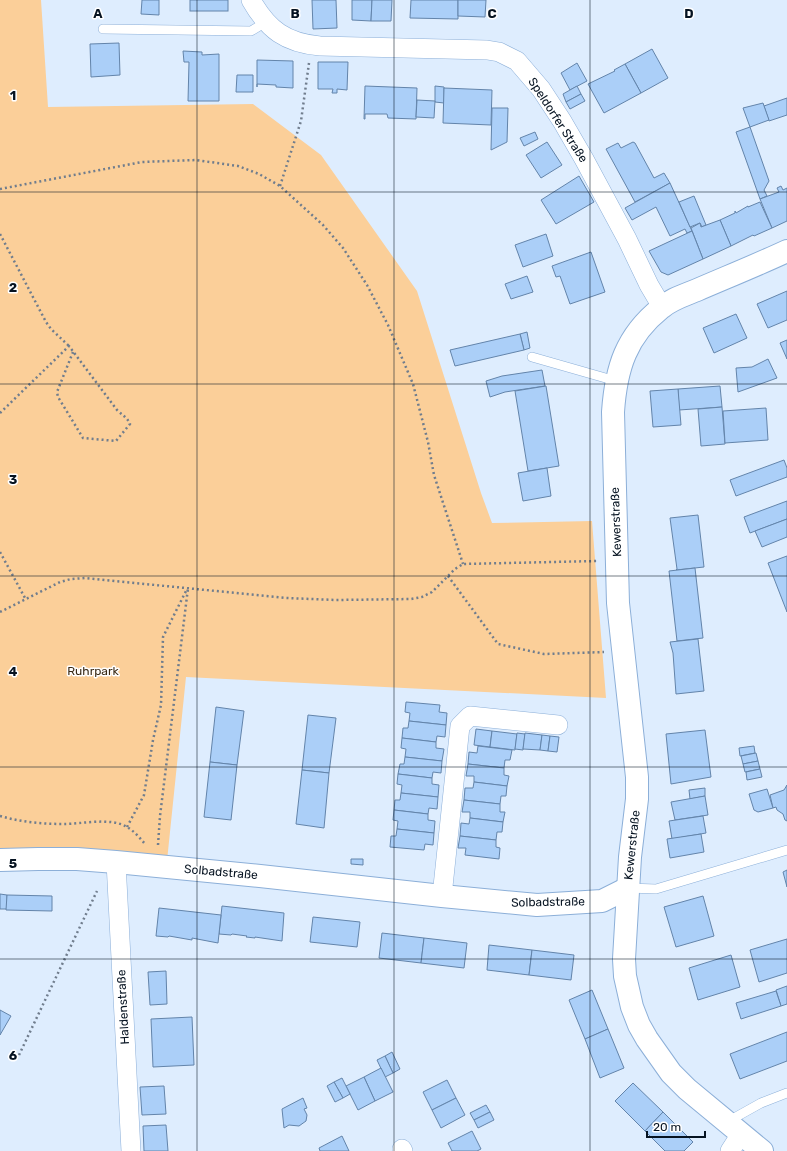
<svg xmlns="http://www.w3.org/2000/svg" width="787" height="1151" font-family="Rubik,sans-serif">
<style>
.green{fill:#fbcf99}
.building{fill:#abcff8;stroke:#6384aa}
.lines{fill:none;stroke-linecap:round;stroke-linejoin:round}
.service-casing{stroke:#8cafd8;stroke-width:10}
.minor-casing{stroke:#8cafd8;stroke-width:20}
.tertiary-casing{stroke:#8cafd8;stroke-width:24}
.path{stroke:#707d8d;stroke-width:2.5;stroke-dasharray:2 3;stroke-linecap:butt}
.service{stroke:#fff;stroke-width:9}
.minor{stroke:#fff;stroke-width:19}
.tertiary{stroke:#fff;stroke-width:22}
.grid{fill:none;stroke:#061321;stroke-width:1;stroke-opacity:0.55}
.labels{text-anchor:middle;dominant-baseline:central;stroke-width:3;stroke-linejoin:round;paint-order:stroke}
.street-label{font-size:12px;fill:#061321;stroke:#fff}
.park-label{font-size:12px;fill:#382915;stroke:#fff}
.grid-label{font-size:13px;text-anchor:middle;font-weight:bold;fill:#061321;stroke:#fff;stroke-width:3;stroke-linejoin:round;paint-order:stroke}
</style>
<rect width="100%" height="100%" fill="#deedfe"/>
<polygon class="green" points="0,0 41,0 48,107 253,104 321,155 417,291 481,493 492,523 592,521 606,698 186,677 167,861 0,855"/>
<g class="building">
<polygon points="142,0 159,0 159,15 141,14"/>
<rect x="190" y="0" width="38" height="11"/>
<polygon points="312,0 336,0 337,28 313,29"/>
<polygon points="352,0 372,0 371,21 352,20"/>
<polygon points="372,0 392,0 391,21 371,21"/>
<polygon points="411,0 458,0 458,19 410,18"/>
<polygon points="458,0 486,0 485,17 458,16"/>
<polygon points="119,43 120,75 91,77 90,44"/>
<polygon points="652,49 668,78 641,93 625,64"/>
<polygon points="183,51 202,52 202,55 219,54 219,101 188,101 189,62 184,62"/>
<polygon points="257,60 293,61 293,88 276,87 276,85 257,84 257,87"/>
<polygon points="318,62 348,62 347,90 337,89 337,93 332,93 333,89 318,89"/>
<polygon points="577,63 587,81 570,90 561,73"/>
<polygon points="625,64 641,93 604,113 588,84 615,71 614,70"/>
<polygon points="237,75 253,75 253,92 236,92"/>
<polygon points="365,86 417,88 416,119 388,118 387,114 365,114 365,119 364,119"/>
<polygon points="435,86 444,87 444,103 435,102"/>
<polygon points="577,86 581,94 566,102 563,94"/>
<polygon points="444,88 492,90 491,125 443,123"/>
<polygon points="581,94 585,101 570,109 566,102"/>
<polygon points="787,98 787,115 769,121 764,106"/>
<polygon points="417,100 435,101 434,118 416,117"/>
<polygon points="763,103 769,120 750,127 743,108"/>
<polygon points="492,108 508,108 507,142 491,150"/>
<polygon points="750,127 769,181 764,190 767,196 760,199 736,132"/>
<polygon points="535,132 538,139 524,146 520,138"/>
<polygon points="547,142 562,165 541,178 526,155"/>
<polygon points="633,142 635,143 654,178 664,173 670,183 635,202 606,149 618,143 621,148"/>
<polygon points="579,176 594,202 556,224 541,200"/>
<polygon points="670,183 692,231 687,233 685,229 670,236 656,207 632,220 625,208"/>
<polygon points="781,186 783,190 787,188 787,221 772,228 760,199 779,192 777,188"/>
<polygon points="694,196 706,225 702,227 700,223 690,227 679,202"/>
<polygon points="760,202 772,228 754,236 753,235 731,246 720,220 735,213 735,211 736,213 748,206 748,207"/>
<polygon points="720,220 731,246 703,259 691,228 700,223 701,227"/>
<polygon points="692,231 703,259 668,275 661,272 649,251"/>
<polygon points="546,234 553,256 523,267 515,245"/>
<polygon points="591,252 605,292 570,304 560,276 556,277 552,266"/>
<polygon points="527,276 533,292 511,299 505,284"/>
<polygon points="787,291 787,320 768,328 757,304"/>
<polygon points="736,314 747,338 714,353 703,328"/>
<polygon points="527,332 530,348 524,350 520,334"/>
<polygon points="520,334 524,350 455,366 450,350"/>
<polygon points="787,340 787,359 780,343"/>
<polygon points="768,359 777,378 738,392 736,368 752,367"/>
<polygon points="542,370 545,386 505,392 490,397 486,381 502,376"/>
<polygon points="546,386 559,466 528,471 515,391"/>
<polygon points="720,386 722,407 679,410 678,389"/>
<polygon points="678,389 681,425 653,427 650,391"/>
<polygon points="722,407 725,444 701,446 698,409"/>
<polygon points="766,408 768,440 725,443 723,411"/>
<polygon points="784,460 787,468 787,477 736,496 730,480"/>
<polygon points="547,468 551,496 523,501 518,473"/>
<polygon points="787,501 787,519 750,533 744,517"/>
<polygon points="698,515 704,567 676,570 677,569 670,518"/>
<polygon points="787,519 787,537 762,547 755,531"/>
<polygon points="787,556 787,612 768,563"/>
<polygon points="695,568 703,638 677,641 669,571"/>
<polygon points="698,639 704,691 676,694 673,653 670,642"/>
<polygon points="406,702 440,705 439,712 447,713 446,725 409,721 410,713 405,712"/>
<polygon points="216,707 244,711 237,765 210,762"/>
<polygon points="308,715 336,718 329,773 302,770"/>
<polygon points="409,721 446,725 445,737 437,736 436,742 402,738 403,728 408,728"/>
<polygon points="476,729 492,731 490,747 474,745"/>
<polygon points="705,730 711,777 671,784 666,734"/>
<polygon points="492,731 517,734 515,750 490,747"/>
<polygon points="517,733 525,734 523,750 515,749"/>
<polygon points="525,733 542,735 540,750 523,749"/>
<polygon points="542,735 550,736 548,751 540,750"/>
<polygon points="550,736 559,737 557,752 548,751"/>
<polygon points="402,738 436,742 436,748 444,749 442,761 405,757 406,749 401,748"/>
<polygon points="478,746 512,750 510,760 505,760 504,768 468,764 469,752 477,753"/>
<polygon points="754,746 755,753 740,756 739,748"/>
<polygon points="756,753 758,761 743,764 741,756"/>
<polygon points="405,757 442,761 441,773 433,772 432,778 398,774 400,764 404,764"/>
<polygon points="758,761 760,769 745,772 743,764"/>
<polygon points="210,762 237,765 231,820 204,817"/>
<polygon points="468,764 504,768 504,775 509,776 507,786 474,782 474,776 466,776"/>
<polygon points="760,769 762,777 747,780 746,772"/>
<polygon points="302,770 329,773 324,828 296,824"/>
<polygon points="398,774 432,778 432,784 439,785 438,797 401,793 402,785 397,784"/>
<polygon points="474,782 507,786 506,796 501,796 500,804 464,800 465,788 473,788"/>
<polygon points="787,785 787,821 785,820 783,814 777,810 776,807 773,808 770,795 784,790"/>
<polygon points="705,788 705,796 690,799 689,790"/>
<polygon points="767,789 773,808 758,812 754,810 749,794"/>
<polygon points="401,793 438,797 437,809 429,808 428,814 394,810 395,800 400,800"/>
<polygon points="705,796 708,815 675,820 671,802"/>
<polygon points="464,800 500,804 500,812 505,812 503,822 470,818 470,812 462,812"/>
<polygon points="394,810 428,814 428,820 435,821 434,833 397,829 398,821 393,820"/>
<polygon points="703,816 706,833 672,839 669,821"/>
<polygon points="470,818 503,822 502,832 497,832 496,840 460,836 461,823 469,824"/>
<polygon points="397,829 434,833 433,845 425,844 424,850 390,847 391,836 396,836"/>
<polygon points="701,834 704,852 670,858 667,839"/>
<polygon points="460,836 496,840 496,847 500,848 499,859 465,855 466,848 458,848"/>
<polygon points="351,859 363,859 363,865 351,864"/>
<polygon points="787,870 787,887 783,872"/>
<polygon points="0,894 7,895 7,909 0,909"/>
<polygon points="7,895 52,896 52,911 6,910"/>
<polygon points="703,896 714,936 676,947 664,907"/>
<polygon points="222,906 284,913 282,941 255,937 255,938 246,937 247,936 232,934 231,935 219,934"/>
<polygon points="159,908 221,915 218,943 192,938 192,940 169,936 168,937 156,936"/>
<polygon points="313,917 360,922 357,947 310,942"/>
<polygon points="382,933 424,938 421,963 379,958"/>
<polygon points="424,938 467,943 464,968 421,963"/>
<polygon points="787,939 787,973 759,982 750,950"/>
<polygon points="489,945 532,950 529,975 487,970"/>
<polygon points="532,950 574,955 571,980 529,975"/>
<polygon points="731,955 740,987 698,1000 689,968"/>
<polygon points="166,971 167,1004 150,1005 148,972"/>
<polygon points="787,986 787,1004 781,1006 776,990"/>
<polygon points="592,990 608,1029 585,1039 569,1000"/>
<polygon points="776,991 781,1006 741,1019 736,1003"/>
<polygon points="0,1010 11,1016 0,1035"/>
<polygon points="192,1017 194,1065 153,1067 151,1019"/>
<polygon points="608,1029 624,1068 600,1078 585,1039"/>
<polygon points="787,1032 787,1061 740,1079 730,1054"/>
<polygon points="392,1052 400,1069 393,1073 385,1056"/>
<polygon points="385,1056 393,1073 385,1077 377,1060"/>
<polygon points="381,1068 393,1092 375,1101 364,1077"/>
<polygon points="364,1077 375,1101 358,1110 346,1086"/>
<polygon points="342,1078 350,1094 343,1098 334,1082"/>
<polygon points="447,1080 456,1098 432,1110 423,1092"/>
<polygon points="334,1082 343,1098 335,1102 327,1086"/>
<polygon points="633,1083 663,1112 645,1131 615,1101"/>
<polygon points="164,1086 166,1114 142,1115 140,1087"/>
<polygon points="303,1098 307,1108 304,1109 307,1115 306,1121 299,1126 289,1125 284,1128 282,1109"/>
<polygon points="456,1098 465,1115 441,1128 432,1110"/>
<polygon points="486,1105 490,1112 474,1120 470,1113"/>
<polygon points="490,1112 494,1120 478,1128 474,1120"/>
<polygon points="663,1112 693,1142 684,1151 665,1151 645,1131"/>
<polygon points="166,1125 168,1151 144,1151 143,1126"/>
<polygon points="472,1131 481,1149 477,1151 452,1151 448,1143"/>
<polygon points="342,1136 349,1151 320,1151 319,1148"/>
</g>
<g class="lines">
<g class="service-casing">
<g id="service">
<polyline points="103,29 251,31 266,22"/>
<polyline points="532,357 616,381"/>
<polyline points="628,888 656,889 787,850"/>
<polyline points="727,1122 761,1103 787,1093"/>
</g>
</g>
<g class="minor-casing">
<g id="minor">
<path d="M251 0C268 30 286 43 320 46L487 50 499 52 517 61 541 89 562 121 584 159 627 239 649 285 662 307"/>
<polyline points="116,862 131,1151"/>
<polyline points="442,896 460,726 470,716 558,725"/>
<polyline points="402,1149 403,1151"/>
<polyline points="730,1151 741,1134"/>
</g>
</g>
<g class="tertiary-casing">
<g id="tertiary">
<polyline points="0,860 38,859 77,859 116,862 260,876 442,896 537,905 602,901 628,888"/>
<path d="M762 1151 687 1089 671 1073 647 1039 639 1025 632 1007 625 976 624 959 630 857 637 799V777L618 603 613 412C616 368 626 336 661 308 671 299 685 295 697 290 727 277 757 265 787 251"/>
</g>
</g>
<g class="path">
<polyline points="280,186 301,121 309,63"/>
<polyline points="0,189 142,162 196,160 238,166 259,174 280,186 323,225 343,248 367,285 388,325 413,384 428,442 434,475 463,564"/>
<polyline points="0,234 46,322 51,329 69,346"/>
<path d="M0 413 69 346 117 410C122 415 127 417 130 424L116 441 83 438 58 397 57 392 73 352"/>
<polyline points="0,552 25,598"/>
<polyline points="448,576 498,644 544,654 604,652"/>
<polyline points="0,612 60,582 71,579 85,578 286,598 336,600 411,599 422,597 432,592 455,569 463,564 597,561"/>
<path d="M0 816C21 822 42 824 64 824 82 824 111 817 127 827 134 831 140 838 145 844"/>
<polyline points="127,827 144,795 153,740 161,705 163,637 186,591"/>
<polyline points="158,845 160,816 188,588"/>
<polyline points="19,1055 97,891"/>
</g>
<use href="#service" class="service"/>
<use href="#minor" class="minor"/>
<use href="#tertiary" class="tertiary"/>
</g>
<path class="grid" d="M197 0V1151M394 0V1151M590 0V1151M0 192H787M0 384H787M0 576H787M0 767H787M0 959H787"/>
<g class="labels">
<g class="street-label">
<text transform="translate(558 120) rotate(57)">Speldorfer Straße</text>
<text transform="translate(616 522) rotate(-92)">Kewerstraße</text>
<text transform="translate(632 845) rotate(-84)">Kewerstraße</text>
<text transform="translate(221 872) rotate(5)">Solbadstraße</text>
<text transform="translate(548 902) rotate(-1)">Solbadstraße</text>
<text transform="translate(123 1007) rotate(-93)">Haldenstraße</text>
</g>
<g class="park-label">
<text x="93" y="671">Ruhrpark</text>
</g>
</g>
<g class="grid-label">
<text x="98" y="18">A</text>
<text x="295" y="18">B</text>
<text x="492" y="18">C</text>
<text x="689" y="18">D</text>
<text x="13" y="100">1</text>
<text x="13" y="292">2</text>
<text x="13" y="484">3</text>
<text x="13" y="676">4</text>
<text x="13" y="868">5</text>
<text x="13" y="1060">6</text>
</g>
<path d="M647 1131v6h58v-6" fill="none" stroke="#061321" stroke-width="2"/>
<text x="653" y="1131" font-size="12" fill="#061321" stroke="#ffffff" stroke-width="3" paint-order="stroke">20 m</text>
</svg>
